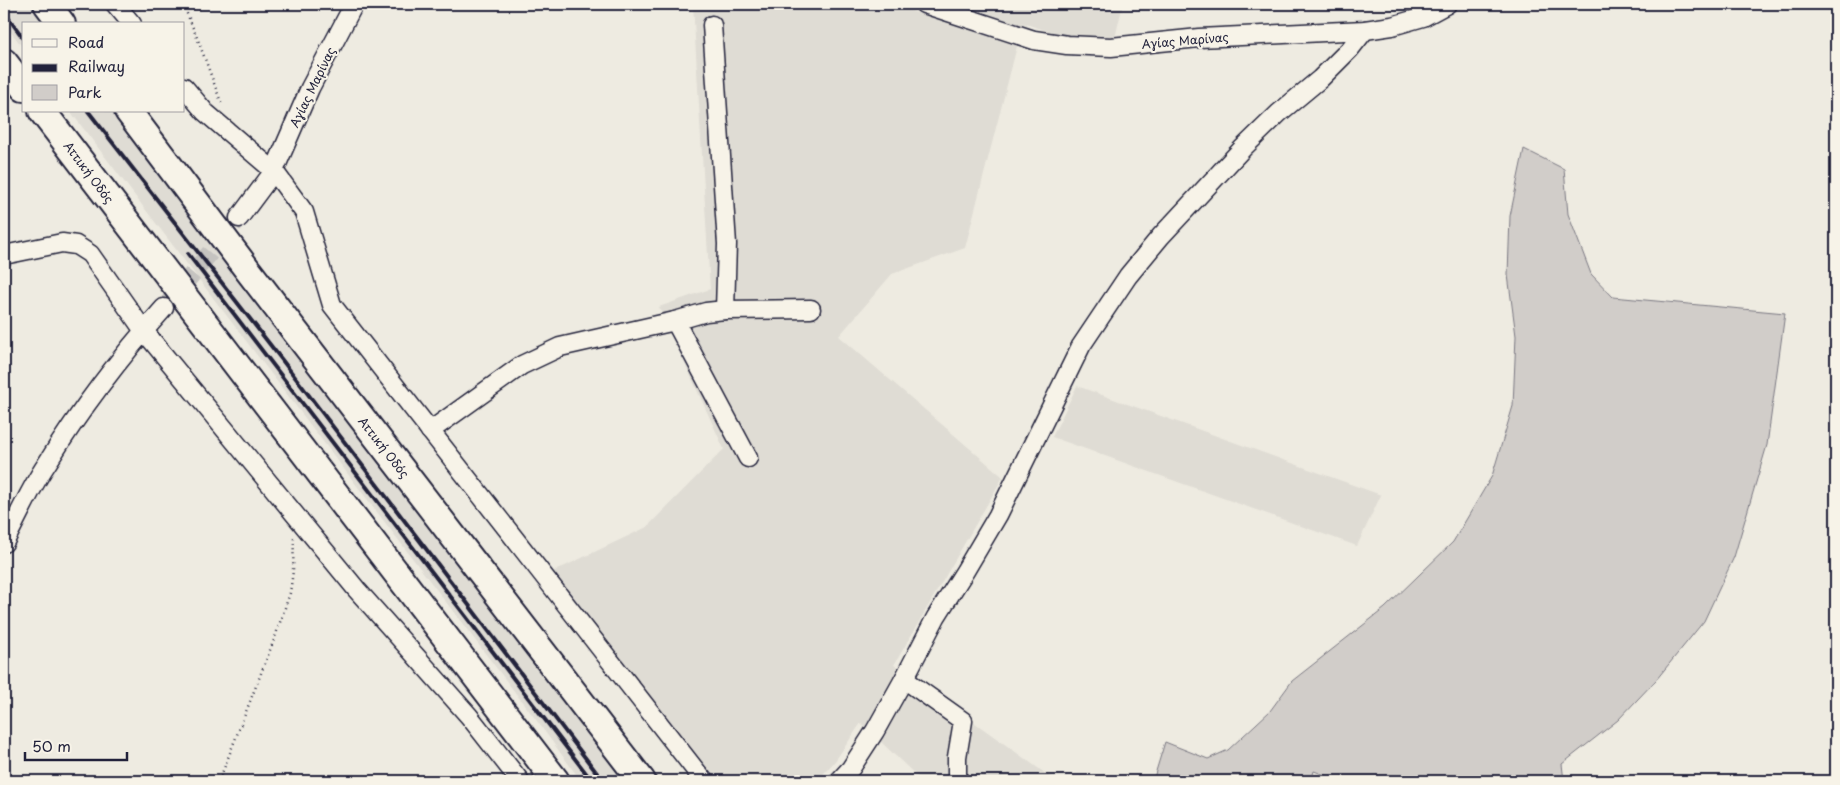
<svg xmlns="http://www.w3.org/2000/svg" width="1840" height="785" font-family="'Playpen Sans',sans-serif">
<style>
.built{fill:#dfdcd4}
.green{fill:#d1cdc9;stroke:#7a7882}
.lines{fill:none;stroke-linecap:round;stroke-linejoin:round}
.minor-tunnel{stroke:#c5c3c0;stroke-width:18;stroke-dasharray:18 9;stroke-linecap:butt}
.minor-casing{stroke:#22223b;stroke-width:21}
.highway-casing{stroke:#22223b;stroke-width:30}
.path{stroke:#22223b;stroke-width:2.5;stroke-dasharray:1 4;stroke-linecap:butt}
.minor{stroke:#f7f3e8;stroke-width:18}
.highway{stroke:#f7f3e8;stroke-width:26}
.rail{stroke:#22223b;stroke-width:4}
.labels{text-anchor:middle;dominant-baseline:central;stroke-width:4;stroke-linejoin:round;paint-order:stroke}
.street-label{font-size:12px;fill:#22223b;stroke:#f7f3e8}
</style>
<rect width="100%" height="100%" fill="#eeebe1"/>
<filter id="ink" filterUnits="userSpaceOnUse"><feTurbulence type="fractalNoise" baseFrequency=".02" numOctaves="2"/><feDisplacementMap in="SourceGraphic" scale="10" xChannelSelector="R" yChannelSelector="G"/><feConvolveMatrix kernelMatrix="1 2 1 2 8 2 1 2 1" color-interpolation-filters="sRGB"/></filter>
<g filter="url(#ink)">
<g class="built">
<polygon points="4,4 32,4 47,24 24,24 24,49 4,23"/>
<polygon points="693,4 890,4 946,22 955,4 1123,4 1114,42 1069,38 1023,23 965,248 892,274 839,336 1003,477 894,665 1056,781 922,781 861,723 835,761 817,781 709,781 544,576 647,527 724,449 659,307 710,289"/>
<polygon points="70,111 114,111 271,314 625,781 581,781 537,721"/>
<polygon points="1077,386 1381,495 1357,546 1052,437"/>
</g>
<polygon class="green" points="1524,149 1564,169 1568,214 1591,274 1613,297 1785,313 1767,445 1734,557 1704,621 1656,680 1618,720 1562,764 1564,781 1341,781 1314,771 1311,781 1153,781 1165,742 1208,759 1228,750 1270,711 1292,681 1385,608 1453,542 1492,476 1513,406 1516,336 1508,275 1510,216"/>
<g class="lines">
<polyline class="minor-tunnel" points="164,308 239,218"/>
<g class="minor-casing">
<g id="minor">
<polyline points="115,4 132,24"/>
<polyline points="924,4 1034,40 1067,45 1111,47 1199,38 1365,30 1392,26 1423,17 1447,4"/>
<polyline points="712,25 727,244 725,310"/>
<polyline points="184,87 205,112 274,171 304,212 332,305 704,781"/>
<polyline points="239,218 274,171 310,88 354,4"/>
<polyline points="4,255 62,243 76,245 90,254 144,331 357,590 469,716 520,781"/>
<polyline points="675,321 706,312 725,310 811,309"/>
<polyline points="430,431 522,365 560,347 675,321 748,458"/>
<path d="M4 543C18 517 30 489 46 465 80 410 121 356 164 308"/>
<polyline points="904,679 963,721 957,757 957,781"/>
<polyline points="839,781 851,768 875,731 904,679 936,617 965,571 998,515 1081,346 1128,276 1161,236 1243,148 1279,113 1320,79 1350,49 1365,30"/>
</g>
</g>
<g class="highway-casing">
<g id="highway">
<polyline points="47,4 62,24"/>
<polyline points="4,62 24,88"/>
<polyline points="42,111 556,781"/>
<polyline points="128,111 247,269 642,781"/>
</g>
</g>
<g class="path">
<polyline points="183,4 198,40 222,105"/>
<polyline points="219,781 274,640 290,593 293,571 294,536"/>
</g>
<use href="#minor" class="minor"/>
<use href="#highway" class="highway"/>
<g class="rail">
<polyline points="4,12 24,39"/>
<polyline points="88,111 282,360 603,781"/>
<polyline points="188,254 592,781"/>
</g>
</g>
</g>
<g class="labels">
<g class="street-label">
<text transform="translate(1185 40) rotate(-5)">Αγίας Μαρίνας</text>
<text transform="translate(312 87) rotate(-64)">Αγίας Μαρίνας</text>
<text transform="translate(89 172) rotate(53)">Αττική Οδός</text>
<text transform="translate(384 447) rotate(52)">Αττική Οδός</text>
</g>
</g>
<rect width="1840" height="785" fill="none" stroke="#f7f3e8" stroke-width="20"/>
<rect x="10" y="10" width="1820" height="765" fill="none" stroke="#22223b" stroke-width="2" filter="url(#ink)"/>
<rect x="22" y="22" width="162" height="90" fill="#f7f3e8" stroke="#a29fa3"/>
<rect x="32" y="39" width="25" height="8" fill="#f7f3e8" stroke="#a29fa3"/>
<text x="68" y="48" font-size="15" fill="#22223b">Road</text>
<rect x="32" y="64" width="25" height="8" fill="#22223b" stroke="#a29fa3"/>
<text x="68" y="72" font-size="15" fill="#22223b">Railway</text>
<rect x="32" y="85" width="25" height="15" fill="#d1cdc9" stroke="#a29fa3"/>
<text x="68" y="98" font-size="15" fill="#22223b">Park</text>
<path d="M25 752v8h102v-8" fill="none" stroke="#22223b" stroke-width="2.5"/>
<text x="32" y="752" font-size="15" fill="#22223b" stroke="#f7f3e8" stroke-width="4" paint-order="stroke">50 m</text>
</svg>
